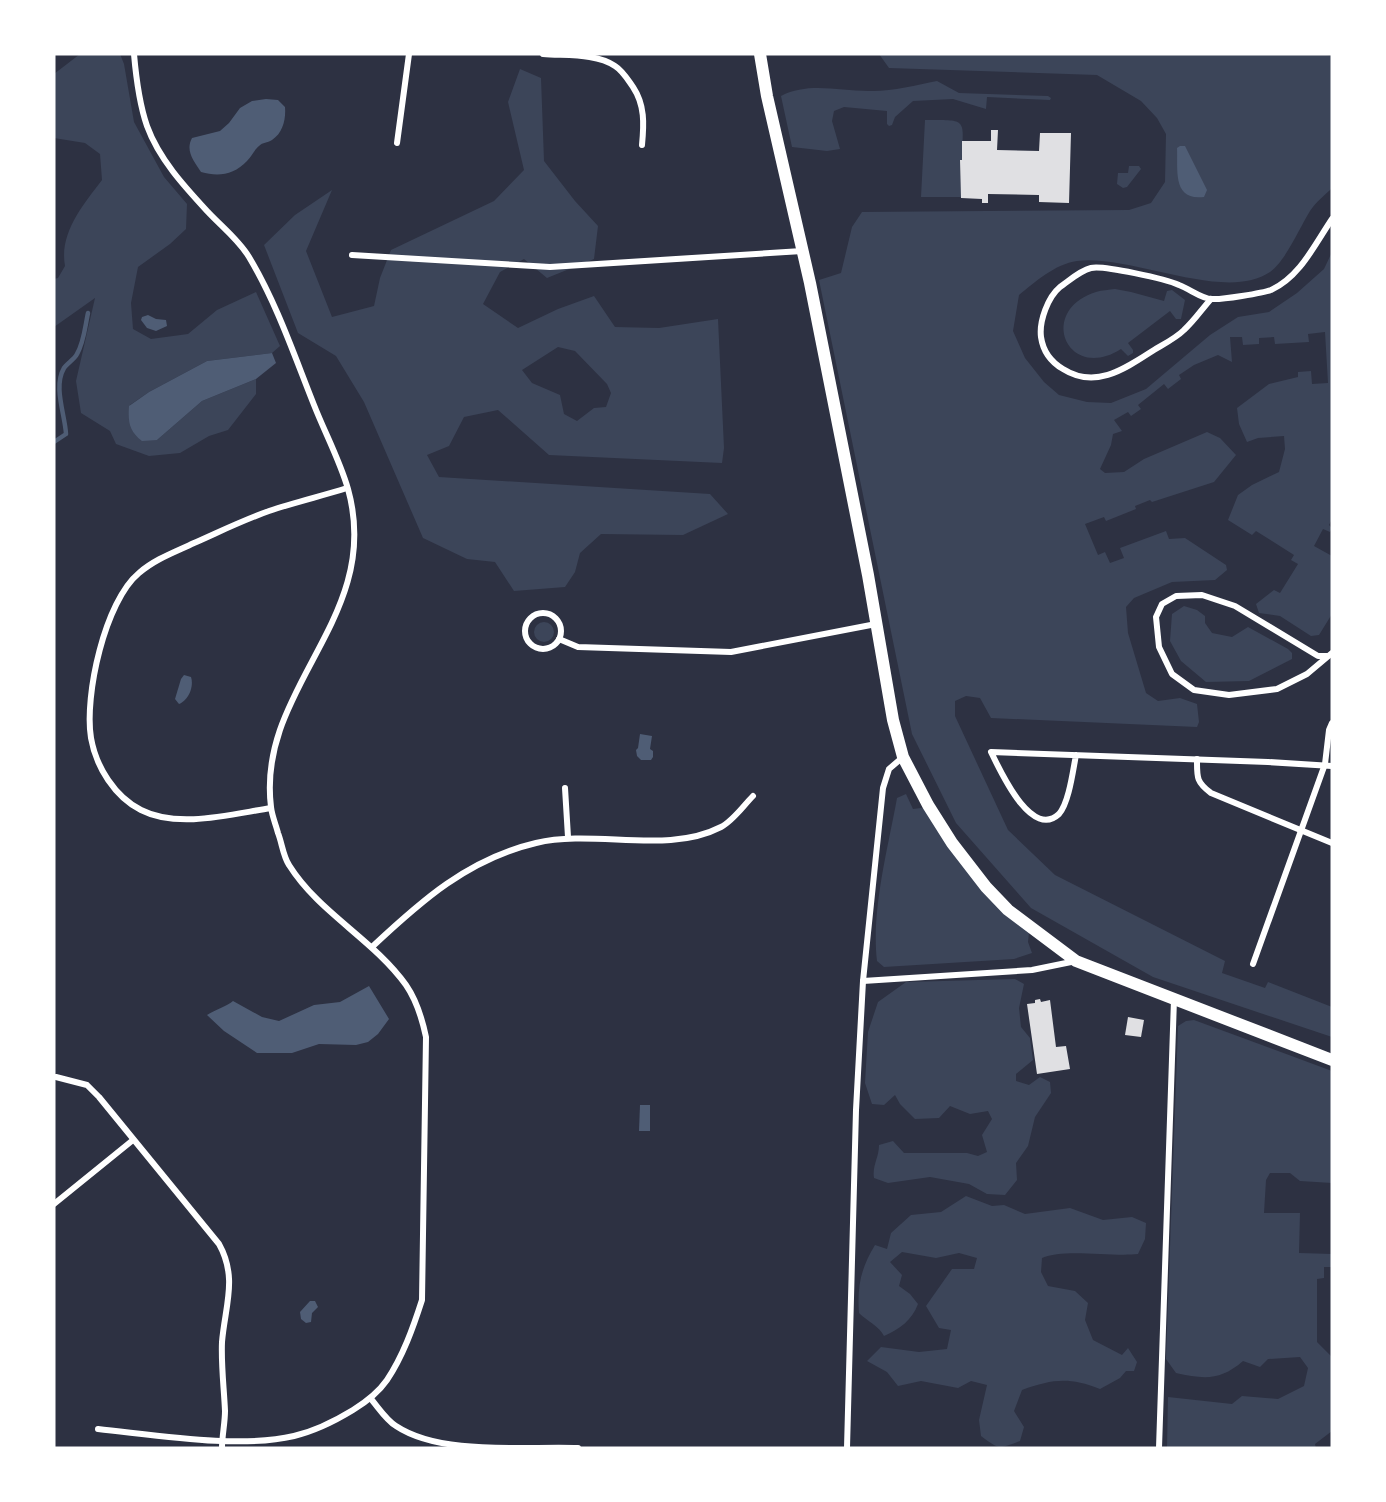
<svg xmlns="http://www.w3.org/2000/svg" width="1386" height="1502" font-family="'Crimson Pro',serif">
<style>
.green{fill:#3c4559;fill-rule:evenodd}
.water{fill:#4f5d75}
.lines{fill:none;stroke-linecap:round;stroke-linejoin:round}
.stream{stroke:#4f5d75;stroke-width:4.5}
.building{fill:#e0e0e3}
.minor{stroke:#fff;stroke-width:6}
.secondary{stroke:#fff;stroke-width:12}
</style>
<rect width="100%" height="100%" fill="#2d3142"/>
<g class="green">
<path d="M80 54H120L124 64 134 122 164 177 187 204 186 229 170 244 138 267 131 303 133 329 151 339 188 334 217 310 256 292 280 346 272 353 207 361 149 392 130 405 157 440 202 401 256 379V394L228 430 209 436 180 453 149 456 116 444 110 431 81 413 76 381 95 298 54 327V279L58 278 65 266C59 233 83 205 102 180L100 154 85 143 54 138V74Z"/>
<path d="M879 54H1320L1332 56V188C1325 195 1316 202 1310 211 1300 227 1285 262 1270 272 1225 303 1130 254 1077 261 1055 264 1035 282 1019 295L1013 331 1025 358 1044 382 1059 395 1087 402 1111 403 1146 389 1210 335 1238 317 1269 312 1297 293 1324 269 1332 252V519L1329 525 1332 528 1330 532 1323 529 1314 546 1332 556V614L1319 635 1311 636 1280 616 1259 613 1256 604 1274 590 1280 593 1298 564 1291 560 1294 555 1256 531 1252 535 1228 520 1238 495 1252 485 1279 472 1285 449 1284 436 1258 438 1247 442 1239 424 1237 408 1269 384 1298 377V372L1311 371 1312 384 1328 383 1325 332 1308 334 1309 342 1275 344 1274 337 1259 338V344L1243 345 1242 337H1230L1232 362 1218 355 1194 365 1179 375 1181 379 1168 389 1164 384 1138 405 1141 409 1131 416 1128 412 1114 420 1122 431 1113 434 1111 445 1100 469 1105 473 1124 472 1144 459 1207 432 1220 438 1236 455 1214 482 1152 502 1150 500 1135 506 1136 509 1106 521 1104 517 1085 524 1098 555 1105 552 1110 563 1124 558 1120 548 1166 531 1169 539 1185 538 1226 565 1227 570 1215 580 1172 582 1134 598 1126 607 1128 633 1146 693 1158 701 1180 698 1197 704 1199 722 1197 727 991 718 980 698 966 696 955 701V716L1008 830 1055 875 1225 961 1222 973 1265 988 1268 982 1332 1007V1037L1153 977 1031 908 956 823 912 734 819 280 841 273 852 227 862 212 1129 210 1151 203 1165 182 1166 134 1157 118 1141 101 1097 75 889 68Z"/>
<path d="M520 69 541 78 544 161 575 201 598 226 594 259 547 278 524 259 500 272 483 304 518 328 558 309 594 296 615 327 659 328 718 319 724 448 722 463 549 455 498 410 464 417 449 446 427 455 439 477 710 494 728 514 683 535 601 534 580 553 575 572 565 587 514 591 495 562 467 559 423 538 364 402 336 356 298 333 264 245 295 215 332 190 306 251 332 317 374 306 380 278 391 250 494 201 524 170 508 102ZM558 347 575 351 607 384 611 393 606 407 594 408 577 421 564 414 560 395 532 383 522 370Z"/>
<path d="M937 81 959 93 1048 96 1051 98 1050 100 987 97 986 109 953 99 913 101 895 117 892 125 889 126 887 124V111L844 107 834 111 832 121 840 149 827 151 792 147 781 96C810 81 841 92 873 91 893 91 917 85 937 81Z"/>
<path d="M925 120C969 120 963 118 962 160L960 161 961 197H921Z"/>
<polygon points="1129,166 1139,166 1141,169 1127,187 1123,188 1117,184 1118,173 1128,173"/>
<path d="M1115 289 1131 292 1164 301 1167 291 1172 290 1185 300 1181 319H1176L1170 311 1128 343 1133 350V353L1128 356 1121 349C1068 383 1036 311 1096 292 1102 290 1109 290 1115 289Z"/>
<polygon points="1184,606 1197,610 1205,616 1205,623 1212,633 1232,637 1248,627 1288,649 1292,653 1292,659 1249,681 1206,682 1181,661 1170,641 1172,614"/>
<circle cx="544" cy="632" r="10"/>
<path d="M906 794 913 809 921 808 926 809 1029 932 1028 942 1032 953 1014 959 884 967 877 961C871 911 888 848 897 798Z"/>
<path d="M1015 979 1024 984 1019 1008 1021 1027 1030 1038 1033 1060 1016 1074V1081L1029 1085 1040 1077 1050 1082 1051 1093 1035 1117 1028 1146 1016 1163 1017 1180 1005 1195 987 1194 969 1184 930 1177 888 1183 874 1178C872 1165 879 1158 879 1145L893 1141 904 1153H967L978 1156 987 1152 982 1135 992 1119 988 1111 970 1114 950 1106 939 1118 915 1119 900 1104 895 1095 884 1105 872 1104 865 1083 868 1032 878 1002 906 982Z"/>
<path d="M1194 1020 1332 1071V1183L1300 1181 1290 1173H1270L1266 1180 1264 1213H1300L1299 1253 1332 1254V1267H1324V1278L1317 1279V1342L1332 1357V1431L1315 1444 1316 1448H1167L1168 1397 1232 1404 1242 1396 1278 1399 1304 1386 1308 1368 1300 1357 1268 1359 1260 1367 1243 1361C1220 1381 1204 1379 1176 1373L1166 1359 1178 1026 1186 1021Z"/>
<path d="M966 1196 992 1206 1004 1205 1025 1214 1070 1208 1103 1220 1132 1217 1146 1223 1145 1239 1138 1254C1111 1257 1063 1248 1042 1258L1041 1272 1048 1286 1075 1291 1088 1303 1085 1320 1093 1340 1122 1355 1128 1348 1137 1362 1134 1371H1126L1120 1378 1100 1389C1069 1377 1053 1379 1022 1390L1014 1411 1024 1427 1020 1441C998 1449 1000 1450 981 1436L979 1420 987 1385 971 1381 958 1388 921 1381 898 1386 887 1372 867 1361 881 1347 919 1352 947 1349 951 1330 939 1328 926 1306 952 1269H974L977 1258 959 1253 936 1258 902 1252 890 1262 902 1275 899 1286 910 1294 918 1304C912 1320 900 1329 884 1336 879 1326 867 1321 859 1313 857 1286 861 1268 875 1245L887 1249 891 1233 911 1215 941 1212Z"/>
</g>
<g class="water">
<path d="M266 99 278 100 285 107C286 119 283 133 272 140 267 143 263 142 259 146 254 150 252 156 247 161 234 175 218 177 201 172 194 161 185 151 192 138L220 131 229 123 240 108 252 101Z"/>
<path d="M1180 146H1185L1207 190 1204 197C1172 201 1178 170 1177 148Z"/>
<polygon points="148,315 156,319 166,320 167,326 156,331 147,328 141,320 142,317"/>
<path d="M272 353 276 363 256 379 202 401 157 440 142 441C129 431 128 422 129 406L149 392 207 361Z"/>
<path d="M184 675 191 677C194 686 189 700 179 704L175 699 181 679Z"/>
<polygon points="640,734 652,736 650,749 653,751 653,757 651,760 641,760 637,756 636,750 638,748"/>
<path d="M369 986 389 1019 378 1034 368 1042 356 1045 319 1044 292 1053H257L224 1031 207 1015C214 1010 228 1006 233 1001L262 1017 279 1021 314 1005 340 1002Z"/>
<polygon points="640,1105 650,1105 650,1131 639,1131"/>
<polygon points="310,1301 315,1301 318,1307 312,1313 311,1322 306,1323 301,1319 300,1312"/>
</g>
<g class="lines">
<path class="stream" d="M54 442 66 434C65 414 53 387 64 368 67 363 74 360 77 354 84 342 85 327 88 313"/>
</g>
<g class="building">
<polygon points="991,130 998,130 997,150 1039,151 1040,133 1071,133 1069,203 1039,202 1039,195 988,194 988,203 982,203 982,199 961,198 960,160 962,160 962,141 991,141"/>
<polygon points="1040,999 1041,1002 1050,1000 1056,1047 1066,1046 1070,1069 1037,1074 1027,1004 1035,1003 1035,1000"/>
<polygon points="1128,1017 1144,1020 1141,1037 1125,1035"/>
</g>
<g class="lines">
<g class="minor">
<path d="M543 54C565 56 596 53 615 66 623 71 628 80 633 87 645 105 644 124 642 145"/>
<polyline points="397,143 409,54"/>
<polyline points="352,255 550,267 802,251"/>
<path d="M1211 299C1202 309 1194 321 1184 330 1176 338 1164 344 1154 350 1126 368 1096 390 1063 369 1051 362 1043 351 1041 337 1039 321 1048 297 1060 287 1069 281 1079 271 1091 268 1103 265 1166 279 1179 285 1190 289 1202 299 1212 299 1221 300 1263 293 1271 290 1300 277 1315 244 1332 219"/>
<circle cx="543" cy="631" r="18"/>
<polyline points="559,639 578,647 731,652 876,624"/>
<polyline points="1328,656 1318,656 1235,606 1202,595 1176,596 1162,604 1156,617 1159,647 1172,674 1194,690 1229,695 1277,689 1307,674 1332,653"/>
<path d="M1076 755C1073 770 1069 803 1059 814 1031 840 1000 770 991 752L1268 762 1332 766"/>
<path d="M1197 759C1197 777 1196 782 1211 793L1332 843"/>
<polyline points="565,788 568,837"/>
<path d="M271 808C232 814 178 829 141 810 115 797 96 767 91 738 84 696 105 601 139 573 155 559 175 552 194 543 219 532 243 520 269 511 295 502 322 496 347 488"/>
<path d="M372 947C421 901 468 859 536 843 595 829 667 855 721 827 733 821 744 805 753 796"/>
<polyline points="1253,964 1325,764 1329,730 1332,723"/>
<polyline points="863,981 1032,970 1076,961"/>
<path d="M56 1077 87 1085 99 1097 219 1244C238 1278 225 1306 222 1342 221 1365 224 1388 225 1411 225 1423 222 1436 222 1448"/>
<polyline points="54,1204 133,1140"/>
<path d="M371 1399C378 1407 386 1420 396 1426 441 1456 524 1446 578 1448"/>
<path d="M98 1429C156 1435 239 1449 294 1436 315 1431 335 1421 353 1410 366 1402 378 1393 387 1380 403 1356 413 1328 422 1300L426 1037C422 1018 417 1001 406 985 373 939 319 913 289 865 283 856 282 843 278 833 276 825 272 816 271 807 256 687 384 618 348 489 340 461 325 433 314 405 294 355 277 304 249 257 239 240 221 226 208 212 184 186 159 159 147 126 139 103 136 77 134 54"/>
<polyline points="847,1448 856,1110 863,981 883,788 889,769 903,757"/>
<polyline points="1159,1448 1174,999"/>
</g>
<polyline class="secondary" points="760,54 767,96 810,283 868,575 893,720 903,757 928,805 952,843 986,887 1008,910 1076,961 1332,1060"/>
</g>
<rect width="1386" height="1502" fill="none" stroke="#ffffff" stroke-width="111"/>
</svg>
